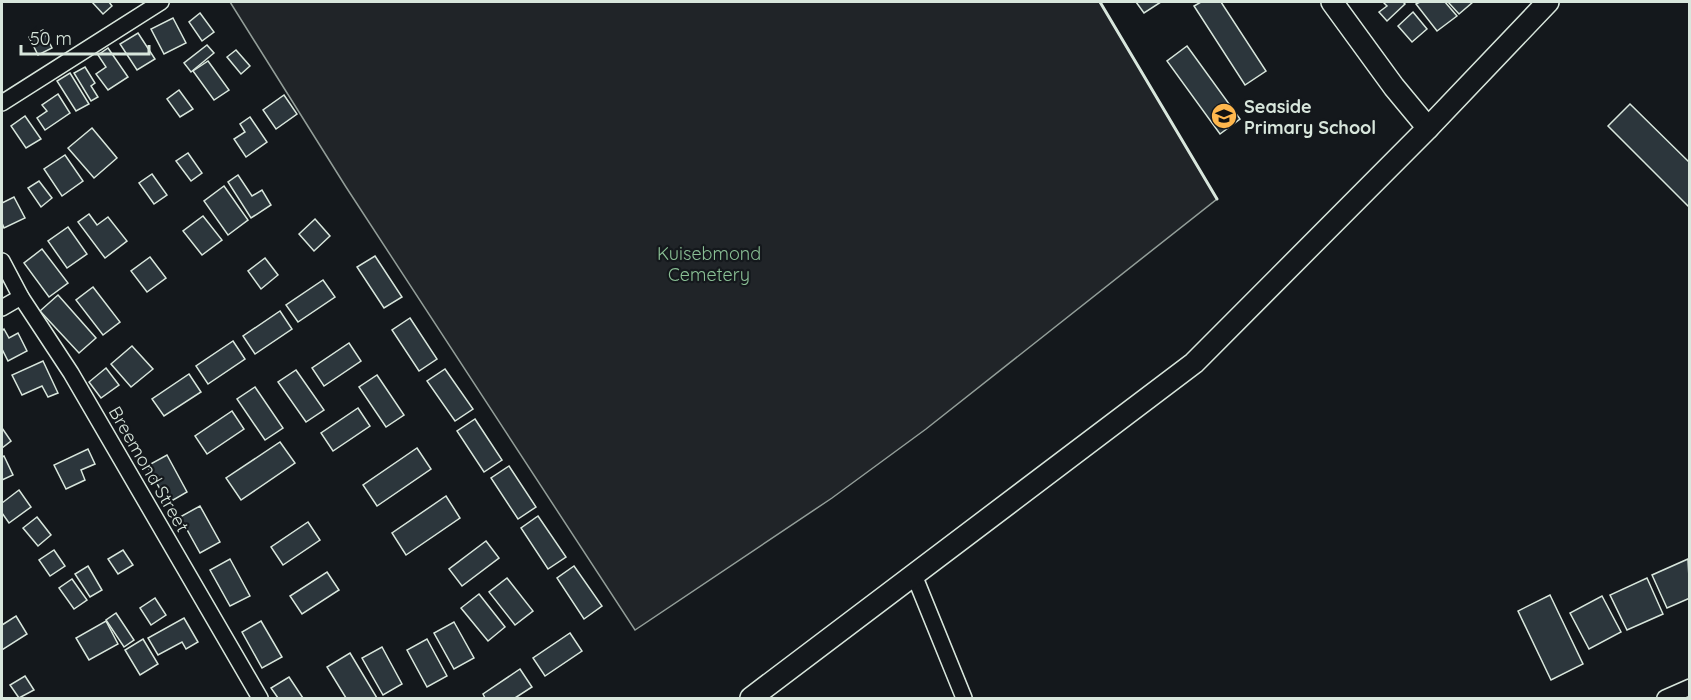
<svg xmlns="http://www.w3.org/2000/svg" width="1691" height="700" font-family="Quicksand,sans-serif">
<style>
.green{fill:#202428;stroke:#939e99;stroke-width:1.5}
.building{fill:#2c363c;stroke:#d8e6dc;stroke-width:1.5}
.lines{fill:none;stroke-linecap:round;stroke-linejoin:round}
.street-casing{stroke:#d8e6dc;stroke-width:18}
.secondary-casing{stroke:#d8e6dc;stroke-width:24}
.street{stroke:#14181c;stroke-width:15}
.secondary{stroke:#14181c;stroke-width:21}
.wall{stroke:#d8e6dc;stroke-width:3}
.labels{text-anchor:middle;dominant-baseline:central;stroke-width:4.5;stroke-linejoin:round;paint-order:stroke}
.poi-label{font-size:18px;font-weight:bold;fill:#d8e6dc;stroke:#14181c;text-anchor:start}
.park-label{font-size:18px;fill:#8ac095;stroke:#14181c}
.street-label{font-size:18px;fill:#d8e6dc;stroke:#14181c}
</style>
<rect width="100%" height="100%" fill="#14181c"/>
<polygon class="green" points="230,2 1100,2 1217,199 926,429 832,498 635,630 346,187"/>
<g class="building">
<polygon points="92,2 109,2 112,6 103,14"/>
<polygon points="1136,2 1161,2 1144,13"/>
<polygon points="1201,2 1221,2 1266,71 1245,85 1194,6"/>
<polygon points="1385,2 1403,2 1405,4 1387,21 1379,12 1387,6 1384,3"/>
<polygon points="1420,2 1445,2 1457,16 1437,31 1416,4"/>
<polygon points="1448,2 1473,2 1459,14"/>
<polygon points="1413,12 1427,29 1412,42 1398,26"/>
<polygon points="200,13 214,32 202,41 189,22"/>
<polygon points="173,18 186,43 164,54 151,29"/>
<polygon points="43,30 52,48 38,55 29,37"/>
<polygon points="138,33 155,59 137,70 120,44"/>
<polygon points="207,45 214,53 191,72 184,63"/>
<polygon points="1187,46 1240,119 1220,134 1167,61"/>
<polygon points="108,48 128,77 108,90 96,74 106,67 98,55"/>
<polygon points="236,50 250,66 241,74 227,57"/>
<polygon points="208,61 229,90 214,100 193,71"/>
<polygon points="85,67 95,83 91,86 98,97 91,101 74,73"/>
<polygon points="70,73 89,104 76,111 57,81"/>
<polygon points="179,90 193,109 180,117 167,99"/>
<polygon points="58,94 70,113 45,130 37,118 47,111 42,105"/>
<polygon points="284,95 297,114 276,129 263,110"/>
<polygon points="1630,104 1690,163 1690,208 1608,126"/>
<polygon points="25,116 41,139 26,148 11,126"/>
<polygon points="250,117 267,142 246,157 234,139 245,132 240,124"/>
<polygon points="92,128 117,158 94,178 68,148"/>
<polygon points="188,153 202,173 191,181 176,161"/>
<polygon points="65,155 83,181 62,196 44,169"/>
<polygon points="152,174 167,195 154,204 139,183"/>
<polygon points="238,175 252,196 262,190 271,205 251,218 228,182"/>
<polygon points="39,181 52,198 41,207 28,188"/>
<polygon points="224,186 248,220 228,235 204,201"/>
<polygon points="14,197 25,218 4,228 2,223 2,203"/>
<polygon points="89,214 97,225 108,217 127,241 105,258 78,222"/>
<polygon points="203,216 222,240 202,255 183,231"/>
<polygon points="315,219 330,236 314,251 299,234"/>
<polygon points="68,227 87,254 67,268 48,241"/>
<polygon points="42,249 68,283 49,297 24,263"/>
<polygon points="375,256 402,297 384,308 357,267"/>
<polygon points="150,257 166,278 147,292 131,271"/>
<polygon points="265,258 278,275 261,289 248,271"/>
<polygon points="323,280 335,297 298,322 286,305"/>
<polygon points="93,287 120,322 103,335 76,300"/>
<polygon points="58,295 96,338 79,353 40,311"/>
<polygon points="280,311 292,329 255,354 243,336"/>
<polygon points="410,318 437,359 419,371 392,330"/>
<polygon points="4,329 9,338 18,333 27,351 8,361 2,349 2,331"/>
<polygon points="233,341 245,359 208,384 196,366"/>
<polygon points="349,343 361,361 324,386 312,368"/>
<polygon points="132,346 153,369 131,387 111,364"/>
<polygon points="43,361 58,393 48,397 42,386 22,395 12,375"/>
<polygon points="106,368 119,385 101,398 89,382"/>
<polygon points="445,369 473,409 455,421 427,381"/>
<polygon points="296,370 324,410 306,422 278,382"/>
<polygon points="189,374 201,392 164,416 152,399"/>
<polygon points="377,375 404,415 386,427 359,387"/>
<polygon points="255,387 283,428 265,440 237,399"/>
<polygon points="358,408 370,426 333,451 321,433"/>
<polygon points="232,411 244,429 207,454 195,436"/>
<polygon points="475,419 502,460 484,472 457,431"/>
<polygon points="2,428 11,441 2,448"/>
<polygon points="280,442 295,463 241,500 226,478"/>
<polygon points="417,448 431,469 377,506 363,485"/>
<polygon points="88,449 95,464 81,470 85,480 66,489 54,465"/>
<polygon points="167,455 187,492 168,503 147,466"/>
<polygon points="4,456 13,475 2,480 2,457"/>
<polygon points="509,466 536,507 518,519 491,478"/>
<polygon points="19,490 31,507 9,523 2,513 2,503"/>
<polygon points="446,496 460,518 406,555 392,533"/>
<polygon points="200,506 220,542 200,553 180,517"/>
<polygon points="538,516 566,557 548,569 521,528"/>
<polygon points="37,517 51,535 38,546 23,528"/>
<polygon points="308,522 320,540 283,565 271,547"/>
<polygon points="486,541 499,558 462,586 449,569"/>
<polygon points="54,550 65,566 50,576 39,560"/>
<polygon points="123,550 133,565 118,574 108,559"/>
<polygon points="230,559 250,596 230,606 210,570"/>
<polygon points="1688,559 1690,598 1667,608 1652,575"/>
<polygon points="88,566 102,590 90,597 75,574"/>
<polygon points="574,566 602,606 584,619 557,578"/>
<polygon points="327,572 339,590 302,614 290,596"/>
<polygon points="507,578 533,611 515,625 489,592"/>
<polygon points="1647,578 1663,614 1627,630 1610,595"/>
<polygon points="72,579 87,600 74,609 59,588"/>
<polygon points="479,594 505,627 488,641 461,608"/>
<polygon points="1550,595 1583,664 1551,680 1518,611"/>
<polygon points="1602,596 1621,632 1589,649 1570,613"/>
<polygon points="155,598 166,615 151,625 140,608"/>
<polygon points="116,613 134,640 124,647 106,620"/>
<polygon points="16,616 27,634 2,650 2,625"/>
<polygon points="184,618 198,642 186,649 182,642 158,655 148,638"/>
<polygon points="106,621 118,644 89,660 76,638"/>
<polygon points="261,621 282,657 262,668 242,632"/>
<polygon points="454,622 474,658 454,669 434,633"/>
<polygon points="570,633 582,651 545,676 533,658"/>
<polygon points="143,639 158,664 140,675 125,650"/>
<polygon points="427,639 447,676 427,687 407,650"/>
<polygon points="382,647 402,684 383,695 362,658"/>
<polygon points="350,653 377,698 346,698 327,667"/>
<polygon points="520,669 532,687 515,698 485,698 483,694"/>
<polygon points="25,676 34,690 19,698 10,685"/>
<polygon points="289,677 303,698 278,698 271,688"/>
</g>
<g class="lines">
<g class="street-casing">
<g id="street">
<polyline points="2,103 161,2"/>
<polyline points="2,261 21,297 71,373 260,698"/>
<polyline points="2,308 21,297"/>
<polyline points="914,575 964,698"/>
<polyline points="1665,698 1690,687"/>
</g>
</g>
<g class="secondary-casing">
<g id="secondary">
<polyline points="1332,2 1394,87 1428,128"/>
<polyline points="751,698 1194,363 1428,128 1548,2"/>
</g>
</g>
<use href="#street" class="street"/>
<use href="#secondary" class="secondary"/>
<polyline class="wall" points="1100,2 1217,199"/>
</g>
<defs>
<g id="school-disc" transform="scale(1.35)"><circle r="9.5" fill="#ffb74d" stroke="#14181c"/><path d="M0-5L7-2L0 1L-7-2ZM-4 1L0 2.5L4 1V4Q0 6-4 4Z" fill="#111"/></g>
</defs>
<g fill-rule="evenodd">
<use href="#school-disc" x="1224" y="116"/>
</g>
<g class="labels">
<g class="poi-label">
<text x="1244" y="106">Seaside<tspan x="1244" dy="21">Primary School</tspan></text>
</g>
<g class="park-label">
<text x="709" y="253">Kuisebmond<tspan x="709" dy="21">Cemetery</tspan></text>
</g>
<g class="street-label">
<text transform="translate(149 469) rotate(60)">Breemond Street</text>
</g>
</g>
<rect width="1691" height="700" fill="none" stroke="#d8e6dc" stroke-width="6"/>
<path d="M21 45v9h128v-9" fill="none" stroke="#d8e6dc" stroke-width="3"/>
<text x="30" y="45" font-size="18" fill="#d8e6dc" stroke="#14181c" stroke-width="4.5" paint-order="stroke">50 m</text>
</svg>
